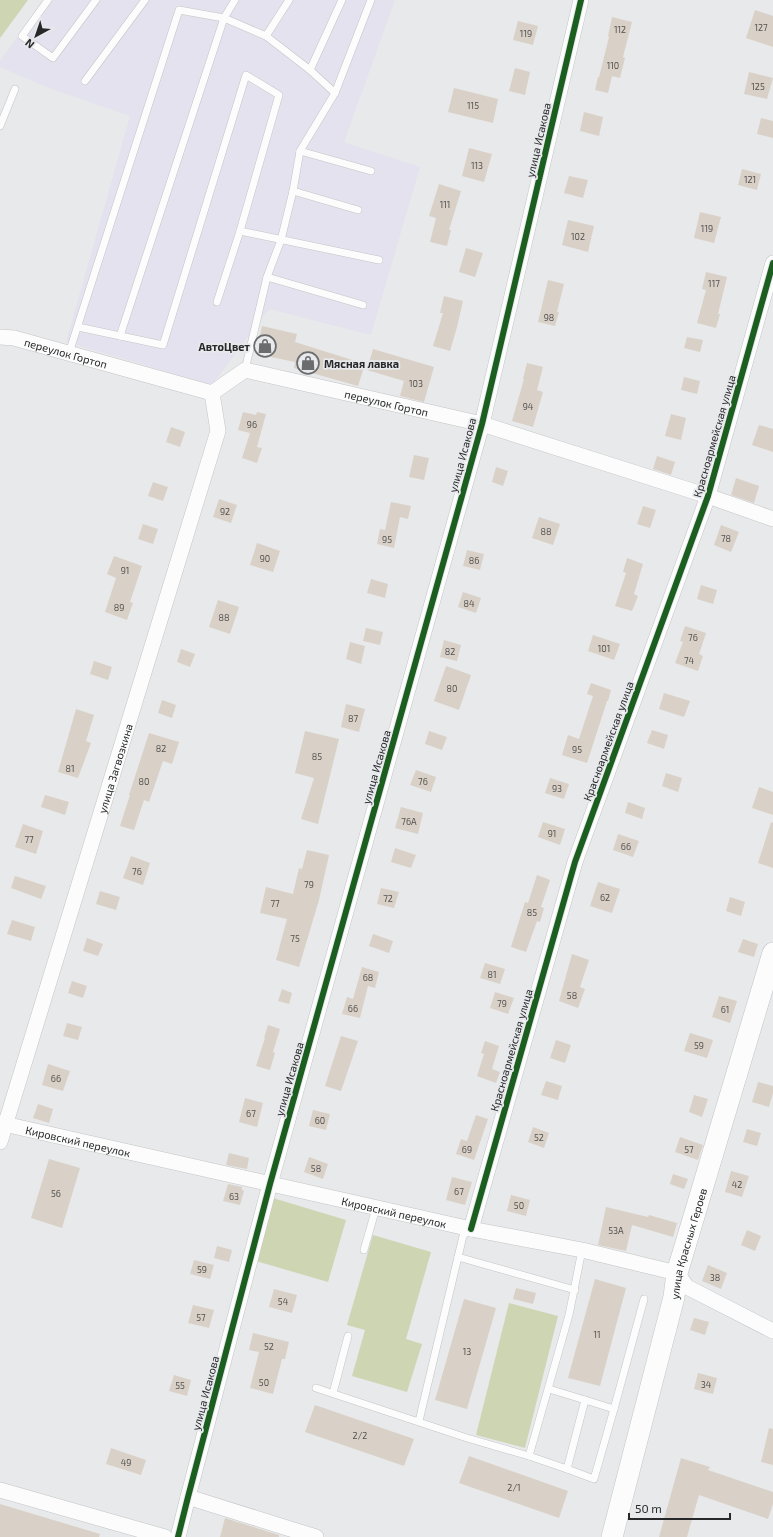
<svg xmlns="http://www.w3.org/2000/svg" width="773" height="1537" font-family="'Exo 2',sans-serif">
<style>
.industrial{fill:#e4e2ee}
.green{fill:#ced5b3}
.building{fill:#d9d1c7}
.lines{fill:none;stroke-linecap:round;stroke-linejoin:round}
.service-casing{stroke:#c3c4c5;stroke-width:8}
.minor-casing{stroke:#c3c4c5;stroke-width:16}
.secondary-casing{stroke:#c3c4c5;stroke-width:22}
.service{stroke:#fcfcfc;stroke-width:7}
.minor{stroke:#fcfcfc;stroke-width:15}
.secondary{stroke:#fcfcfc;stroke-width:21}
.cycleway-casing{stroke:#e7e9ec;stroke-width:8}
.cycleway{stroke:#1b5e20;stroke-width:6}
.labels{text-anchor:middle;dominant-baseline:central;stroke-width:3.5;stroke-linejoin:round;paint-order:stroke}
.number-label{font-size:9px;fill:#545250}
.street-label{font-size:11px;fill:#272829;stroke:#e7e9ec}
.poi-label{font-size:11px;font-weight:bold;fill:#272829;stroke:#e7e9ec;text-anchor:end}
</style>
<rect width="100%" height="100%" fill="#e8e9eb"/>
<polygon class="industrial" points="45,0 395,0 344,142 420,167 371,335 269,309 212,385 66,342 130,116 49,88 0,67 0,61"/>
<g class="green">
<polygon points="0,0 28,0 0,38"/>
<polygon points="273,1198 346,1220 328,1282 256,1261"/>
<polygon points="373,1235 431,1252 406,1339 422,1344 407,1392 352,1376 365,1330 347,1325"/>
<polygon points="509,1303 558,1316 525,1448 476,1435"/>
</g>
<g class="building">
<polygon points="755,10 773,16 773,47 746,38"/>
<polygon points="612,17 632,22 623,57 625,58 620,78 612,76 608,93 595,90 598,77 599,77 609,37 608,36"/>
<polygon points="518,21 538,26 533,45 513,40"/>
<polygon points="515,68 530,72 525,95 509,91"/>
<polygon points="749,72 773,78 767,99 744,94"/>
<polygon points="454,88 498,99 493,123 448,112"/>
<polygon points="584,112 603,117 599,136 580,131"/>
<polygon points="761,118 773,121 773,138 757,134"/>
<polygon points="469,148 492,154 484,182 462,176"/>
<polygon points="742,169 761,174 757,190 738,185"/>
<polygon points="569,176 588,180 583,198 564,193"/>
<polygon points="439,184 461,191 449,230 451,230 447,246 430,242 436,218 429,216"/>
<polygon points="700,212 721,217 714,243 694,238"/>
<polygon points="568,220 594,226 588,252 562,245"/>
<polygon points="466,248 483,253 475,277 459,272"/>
<polygon points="706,272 727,277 718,314 720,314 716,328 697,323 706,290 702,289"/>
<polygon points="548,280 564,284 557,312 559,312 555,326 538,322"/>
<polygon points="444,296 463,301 457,327 450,351 433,346 443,313 440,313"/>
<polygon points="262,326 297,334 295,342 365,364 358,386 294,368 295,362 256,354"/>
<polygon points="687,337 703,340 700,352 684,348"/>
<polygon points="373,349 434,367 424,402 400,396 404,381 367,370"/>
<polygon points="527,363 543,367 537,390 543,392 533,427 512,421 524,379 523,379"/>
<polygon points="684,377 700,381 697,394 681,390"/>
<polygon points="243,412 256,415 257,412 266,414 257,447 262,448 257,463 242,458 250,433 238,430"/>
<polygon points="671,414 686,418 681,440 665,436"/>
<polygon points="759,425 773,429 773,452 752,445"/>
<polygon points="171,427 185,432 180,447 166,442"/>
<polygon points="414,455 429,458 424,480 409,477"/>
<polygon points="657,456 675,462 671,475 653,469"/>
<polygon points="496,467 508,471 503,486 492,482"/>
<polygon points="736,478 759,486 754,503 731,495"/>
<polygon points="153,482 168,487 163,501 148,496"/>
<polygon points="219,499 237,505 231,523 213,517"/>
<polygon points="391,502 411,506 408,519 400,517 394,548 377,544 380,529 385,530"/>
<polygon points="643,506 656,510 650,528 637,524"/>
<polygon points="539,517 560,524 553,545 532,538"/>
<polygon points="143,524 158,529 153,544 138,539"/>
<polygon points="721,525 739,532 731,552 714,545"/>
<polygon points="257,543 280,551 273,572 250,565"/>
<polygon points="467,550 484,554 480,570 463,566"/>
<polygon points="114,556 142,566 130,602 133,603 127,620 105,612 116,578 107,574"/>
<polygon points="627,558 643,564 634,594 638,596 632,611 615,606 626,573 623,572"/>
<polygon points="371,579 388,584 385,598 367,593"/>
<polygon points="701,585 717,590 713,604 697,599"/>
<polygon points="463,592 481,598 476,613 458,607"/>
<polygon points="218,600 239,607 230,634 209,627"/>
<polygon points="685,626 706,633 699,654 703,656 698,671 675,663 683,642 680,641"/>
<polygon points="366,628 383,632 380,645 363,641"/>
<polygon points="593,635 620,644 614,660 588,651"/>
<polygon points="444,640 461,645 457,661 440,657"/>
<polygon points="350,642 365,646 361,664 346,659"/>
<polygon points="181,649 195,654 190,667 177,662"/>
<polygon points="94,661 112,667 108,680 90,674"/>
<polygon points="446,666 471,675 459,710 434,701"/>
<polygon points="591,683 611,690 608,701 607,701 587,763 562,755 568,735 579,739 593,696 587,694"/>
<polygon points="664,693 690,701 684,717 659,709"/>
<polygon points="162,700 176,705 172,718 158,713"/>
<polygon points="346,704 365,709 359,732 341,727"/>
<polygon points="76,709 94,715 86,741 91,743 78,778 58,772"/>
<polygon points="652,730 668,735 664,749 647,743"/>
<polygon points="305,731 339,739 318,824 301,819 314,778 295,773"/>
<polygon points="429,731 447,737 442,750 425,744"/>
<polygon points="149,733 179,742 172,764 163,761 149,802 144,800 134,830 120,826 130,795 129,795"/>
<polygon points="416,770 436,777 431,792 410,785"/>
<polygon points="666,773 682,778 678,792 662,786"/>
<polygon points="550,778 569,784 564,799 545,793"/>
<polygon points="759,787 773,792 773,815 752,808"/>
<polygon points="45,795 69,802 65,815 41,807"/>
<polygon points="628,802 645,808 642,819 625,813"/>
<polygon points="401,807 423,813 418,834 395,828"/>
<polygon points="543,822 565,829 560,845 538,837"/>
<polygon points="771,822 773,823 773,868 758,863"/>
<polygon points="23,824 43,831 36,854 15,847"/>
<polygon points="618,834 639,841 633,857 613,850"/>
<polygon points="395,848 416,855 411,868 391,862"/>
<polygon points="307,850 329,855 319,900 299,967 276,960 287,919 260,913 266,887 293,894 299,868 302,869"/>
<polygon points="131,856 150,863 143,885 123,878"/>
<polygon points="537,875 550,880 541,907 544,908 540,922 537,921 526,952 511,947 525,902 528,903"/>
<polygon points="15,876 46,886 41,899 11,888"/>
<polygon points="598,882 620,889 612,913 590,906"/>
<polygon points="381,888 399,892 394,908 377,904"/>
<polygon points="100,891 120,897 116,910 96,904"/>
<polygon points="730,897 745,902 741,916 726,911"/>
<polygon points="12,920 35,927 31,941 7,934"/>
<polygon points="373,934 393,941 389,953 369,946"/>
<polygon points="87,938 103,944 98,956 83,951"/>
<polygon points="743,939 758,944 754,957 738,952"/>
<polygon points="572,954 589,960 580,987 585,989 578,1008 559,1001"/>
<polygon points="485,963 505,969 500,984 480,978"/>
<polygon points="362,967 379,972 375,988 368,986 360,1018 342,1014 347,997 353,999"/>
<polygon points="72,981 87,986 83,998 68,993"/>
<polygon points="282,989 292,993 289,1004 278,1001"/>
<polygon points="495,992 514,998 508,1014 490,1008"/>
<polygon points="719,996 737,1001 730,1023 712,1017"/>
<polygon points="67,1023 82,1027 78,1040 63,1036"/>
<polygon points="268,1025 280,1029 273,1052 275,1053 270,1070 256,1066 265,1038 264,1038"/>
<polygon points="690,1033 713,1040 707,1058 684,1051"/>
<polygon points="341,1036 358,1041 341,1091 325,1086"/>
<polygon points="556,1040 571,1045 565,1063 550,1058"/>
<polygon points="485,1041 499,1046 492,1069 500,1072 496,1083 477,1076 484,1054 481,1053"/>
<polygon points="48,1064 70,1071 63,1091 42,1085"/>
<polygon points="546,1081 562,1086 558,1100 541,1095"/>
<polygon points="758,1082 773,1086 773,1093 769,1107 752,1102"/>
<polygon points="694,1095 708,1099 702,1117 689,1112"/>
<polygon points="245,1098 263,1103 257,1127 239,1122"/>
<polygon points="38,1104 53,1109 49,1123 33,1118"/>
<polygon points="313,1110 330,1114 326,1130 309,1126"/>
<polygon points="476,1115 488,1119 474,1160 456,1154 461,1139 467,1141"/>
<polygon points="533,1127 549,1133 544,1148 528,1142"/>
<polygon points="747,1129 761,1133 757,1146 743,1142"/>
<polygon points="680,1137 703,1145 698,1160 675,1152"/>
<polygon points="229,1153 249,1158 247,1169 226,1165"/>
<polygon points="309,1157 328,1164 323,1179 304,1172"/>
<polygon points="49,1159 80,1168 62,1228 31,1218"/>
<polygon points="731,1171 749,1176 742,1197 725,1192"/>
<polygon points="673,1174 688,1179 684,1189 670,1184"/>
<polygon points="452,1177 472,1182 465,1205 446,1200"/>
<polygon points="228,1184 242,1187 242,1190 244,1191 240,1205 223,1201"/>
<polygon points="511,1195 530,1200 526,1216 507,1211"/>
<polygon points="606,1207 648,1217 649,1215 677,1223 673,1237 632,1225 626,1251 598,1245"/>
<polygon points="747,1230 761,1236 755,1251 741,1245"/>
<polygon points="217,1246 232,1250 229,1262 214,1258"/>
<polygon points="194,1260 214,1265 210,1279 190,1274"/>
<polygon points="708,1265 727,1273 721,1289 702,1281"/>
<polygon points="595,1279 626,1288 600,1386 568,1378"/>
<polygon points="516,1288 536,1293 533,1304 513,1299"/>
<polygon points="274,1289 297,1295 292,1313 269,1307"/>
<polygon points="464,1299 496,1308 467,1409 435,1400"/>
<polygon points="193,1305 214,1310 209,1328 188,1323"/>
<polygon points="694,1318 709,1322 705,1335 690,1330"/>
<polygon points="253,1333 289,1342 285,1359 282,1359 273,1394 250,1388 259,1352 249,1350"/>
<polygon points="698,1373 717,1378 713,1394 694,1389"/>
<polygon points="174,1375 191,1380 187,1396 169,1391"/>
<polygon points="315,1405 414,1439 404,1466 305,1432"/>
<polygon points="769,1428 773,1429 773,1465 761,1462"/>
<polygon points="111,1448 146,1460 141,1475 106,1464"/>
<polygon points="469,1456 568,1491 559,1518 459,1483"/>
<polygon points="681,1458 710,1467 708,1470 773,1492 773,1504 768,1519 699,1495 687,1537 659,1537"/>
<polygon points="0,1504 100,1534 99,1537 0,1537"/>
<polygon points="225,1518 279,1535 279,1537 220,1537"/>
</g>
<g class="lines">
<g class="service-casing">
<g id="service">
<polyline points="48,0 22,36 53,58 96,0"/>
<polyline points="266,36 310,70 342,0"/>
<polyline points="85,81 145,0"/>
<polyline points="335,93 371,0"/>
<polyline points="0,126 15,89"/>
<polyline points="300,151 371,171"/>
<polyline points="293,191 358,210"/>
<polyline points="240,231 379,260"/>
<polyline points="267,277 363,305"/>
<polyline points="78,327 163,345 246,75 279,95 240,231 217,302"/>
<polyline points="120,336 224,18 235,0"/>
<polyline points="69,353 179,10 224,18 266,36 289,0"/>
<polyline points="245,370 267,277 281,240 293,191 300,151 335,93 310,70"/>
<polyline points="364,1250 376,1208"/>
<polyline points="458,1257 463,1236 470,1229"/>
<polyline points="316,1388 467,1438 529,1456 569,1315 582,1250"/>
<polyline points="333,1393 348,1336"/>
<polyline points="585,1400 614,1409 644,1299"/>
<polyline points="419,1421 458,1257 575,1290"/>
<polyline points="529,1456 567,1469 585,1400 549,1389"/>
<polyline points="567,1469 594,1479 614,1409"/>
</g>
</g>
<g class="minor-casing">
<g id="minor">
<path id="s1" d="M0 337 14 338 212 393 245 370 482 424 708 496 773 519"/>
<path id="s2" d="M0 1123 471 1229 582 1250 677 1273 687 1287 773 1331"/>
<path id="s3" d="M0 1142 218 431 212 393"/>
<polyline points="471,1229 575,862 708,496 773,263"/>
<polyline points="0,1490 165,1537"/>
<polyline points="188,1497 316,1537"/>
<polyline points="178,1537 188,1497 270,1184 482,424 581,0"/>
</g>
</g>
<g class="secondary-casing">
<g id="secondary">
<path id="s4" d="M612 1537 674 1297 677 1273 773 953"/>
</g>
</g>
<use href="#service" class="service"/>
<use href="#minor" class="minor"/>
<use href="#secondary" class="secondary"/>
<g class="cycleway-casing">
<g id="cycleway">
<polyline points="471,1229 575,862 708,496 773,263"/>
<polyline points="178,1537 188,1497 270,1184 482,424 581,0"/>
</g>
</g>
<use href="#cycleway" class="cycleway"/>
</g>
<defs>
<g id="shop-ring" transform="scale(1.15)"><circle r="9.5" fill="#e7e9ec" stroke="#6b6c6d" stroke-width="1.5"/><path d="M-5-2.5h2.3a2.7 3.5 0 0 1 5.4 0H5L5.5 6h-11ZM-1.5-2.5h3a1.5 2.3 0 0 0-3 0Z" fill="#6b6c6d"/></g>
</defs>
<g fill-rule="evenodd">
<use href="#shop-ring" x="265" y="346"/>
<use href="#shop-ring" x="308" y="363"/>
</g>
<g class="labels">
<g class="number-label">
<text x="761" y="27">127</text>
<text x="620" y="29">112</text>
<text x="526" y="33">119</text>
<text x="613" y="65">110</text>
<text x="758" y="86">125</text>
<text x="473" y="105">115</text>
<text x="477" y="165">113</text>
<text x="750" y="179">121</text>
<text x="445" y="204">111</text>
<text x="707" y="228">119</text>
<text x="578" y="236">102</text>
<text x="714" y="283">117</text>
<text x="549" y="317">98</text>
<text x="416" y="383">103</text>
<text x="528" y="406">94</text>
<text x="252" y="424">96</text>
<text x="225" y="511">92</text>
<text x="546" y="531">88</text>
<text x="726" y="538">78</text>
<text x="387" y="539">95</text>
<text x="265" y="558">90</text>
<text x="474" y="560">86</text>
<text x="125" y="570">91</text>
<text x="469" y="603">84</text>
<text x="119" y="607">89</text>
<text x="224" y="617">88</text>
<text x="693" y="637">76</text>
<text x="604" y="648">101</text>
<text x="450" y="651">82</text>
<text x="689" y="660">74</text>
<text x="452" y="688">80</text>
<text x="353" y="718">87</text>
<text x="161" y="748">82</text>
<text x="577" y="749">95</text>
<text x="317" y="756">85</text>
<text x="70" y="768">81</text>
<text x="144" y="781">80</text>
<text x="423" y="781">76</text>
<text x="557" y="788">93</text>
<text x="409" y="821">76А</text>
<text x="552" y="833">91</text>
<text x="29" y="839">77</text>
<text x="626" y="846">66</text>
<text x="137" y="871">76</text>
<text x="309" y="884">79</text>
<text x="605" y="897">62</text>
<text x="388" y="898">72</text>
<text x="275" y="903">77</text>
<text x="532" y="912">85</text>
<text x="295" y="938">75</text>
<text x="492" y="974">81</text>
<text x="368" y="977">68</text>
<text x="572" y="995">58</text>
<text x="502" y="1003">79</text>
<text x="353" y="1008">66</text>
<text x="725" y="1009">61</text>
<text x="699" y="1045">59</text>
<text x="56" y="1078">66</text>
<text x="251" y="1113">67</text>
<text x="320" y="1120">60</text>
<text x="539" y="1137">52</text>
<text x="467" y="1149">69</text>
<text x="689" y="1149">57</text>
<text x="316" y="1168">58</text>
<text x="737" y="1184">42</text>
<text x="459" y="1191">67</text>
<text x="56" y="1193">56</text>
<text x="234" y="1196">63</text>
<text x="519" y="1205">50</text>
<text x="616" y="1230">53А</text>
<text x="202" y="1269">59</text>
<text x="715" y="1277">38</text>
<text x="283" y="1301">54</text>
<text x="201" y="1317">57</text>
<text x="597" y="1334">11</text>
<text x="269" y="1346">52</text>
<text x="467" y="1351">13</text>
<text x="264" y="1382">50</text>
<text x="706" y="1384">34</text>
<text x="180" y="1385">55</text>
<text x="360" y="1435">2/2</text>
<text x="126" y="1462">49</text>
<text x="514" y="1487">2/1</text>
</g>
<g class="street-label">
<text transform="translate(538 140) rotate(-77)">улица Исакова</text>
<text stroke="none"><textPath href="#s1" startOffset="68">переулок Гортоп</textPath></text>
<text stroke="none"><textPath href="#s1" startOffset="405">переулок Гортоп</textPath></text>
<text transform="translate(714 436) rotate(-74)">Красноармейская улица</text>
<text transform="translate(462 455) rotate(-75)">улица Исакова</text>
<text transform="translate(608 741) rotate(-70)">Красноармейская улица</text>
<text transform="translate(376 767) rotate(-74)">улица Исакова</text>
<text stroke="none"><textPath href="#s3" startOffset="391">улица Загвозкина</textPath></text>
<text transform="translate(511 1050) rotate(-74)">Красноармейская улица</text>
<text transform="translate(289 1079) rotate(-74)">улица Исакова</text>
<text stroke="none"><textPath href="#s2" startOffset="80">Кировский переулок</textPath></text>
<text stroke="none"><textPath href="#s2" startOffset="404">Кировский переулок</textPath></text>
<text stroke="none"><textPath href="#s4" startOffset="303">улица Красных Героев</textPath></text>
<text transform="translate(205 1393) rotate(-75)">улица Исакова</text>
</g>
<g class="poi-label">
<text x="250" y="346">АвтоЦвет</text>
<text x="324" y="363" text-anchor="start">Мясная лавка</text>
</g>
</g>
<g transform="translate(36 36) rotate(220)" stroke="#e7e9ec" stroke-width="3" paint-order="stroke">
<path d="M0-3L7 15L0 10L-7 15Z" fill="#272829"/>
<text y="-6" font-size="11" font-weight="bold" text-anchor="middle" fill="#272829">N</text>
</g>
<path d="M629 1513v6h101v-6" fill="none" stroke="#272829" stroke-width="2"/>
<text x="635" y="1513" font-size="12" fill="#272829" stroke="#e7e9ec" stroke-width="3" paint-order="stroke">50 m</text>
</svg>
